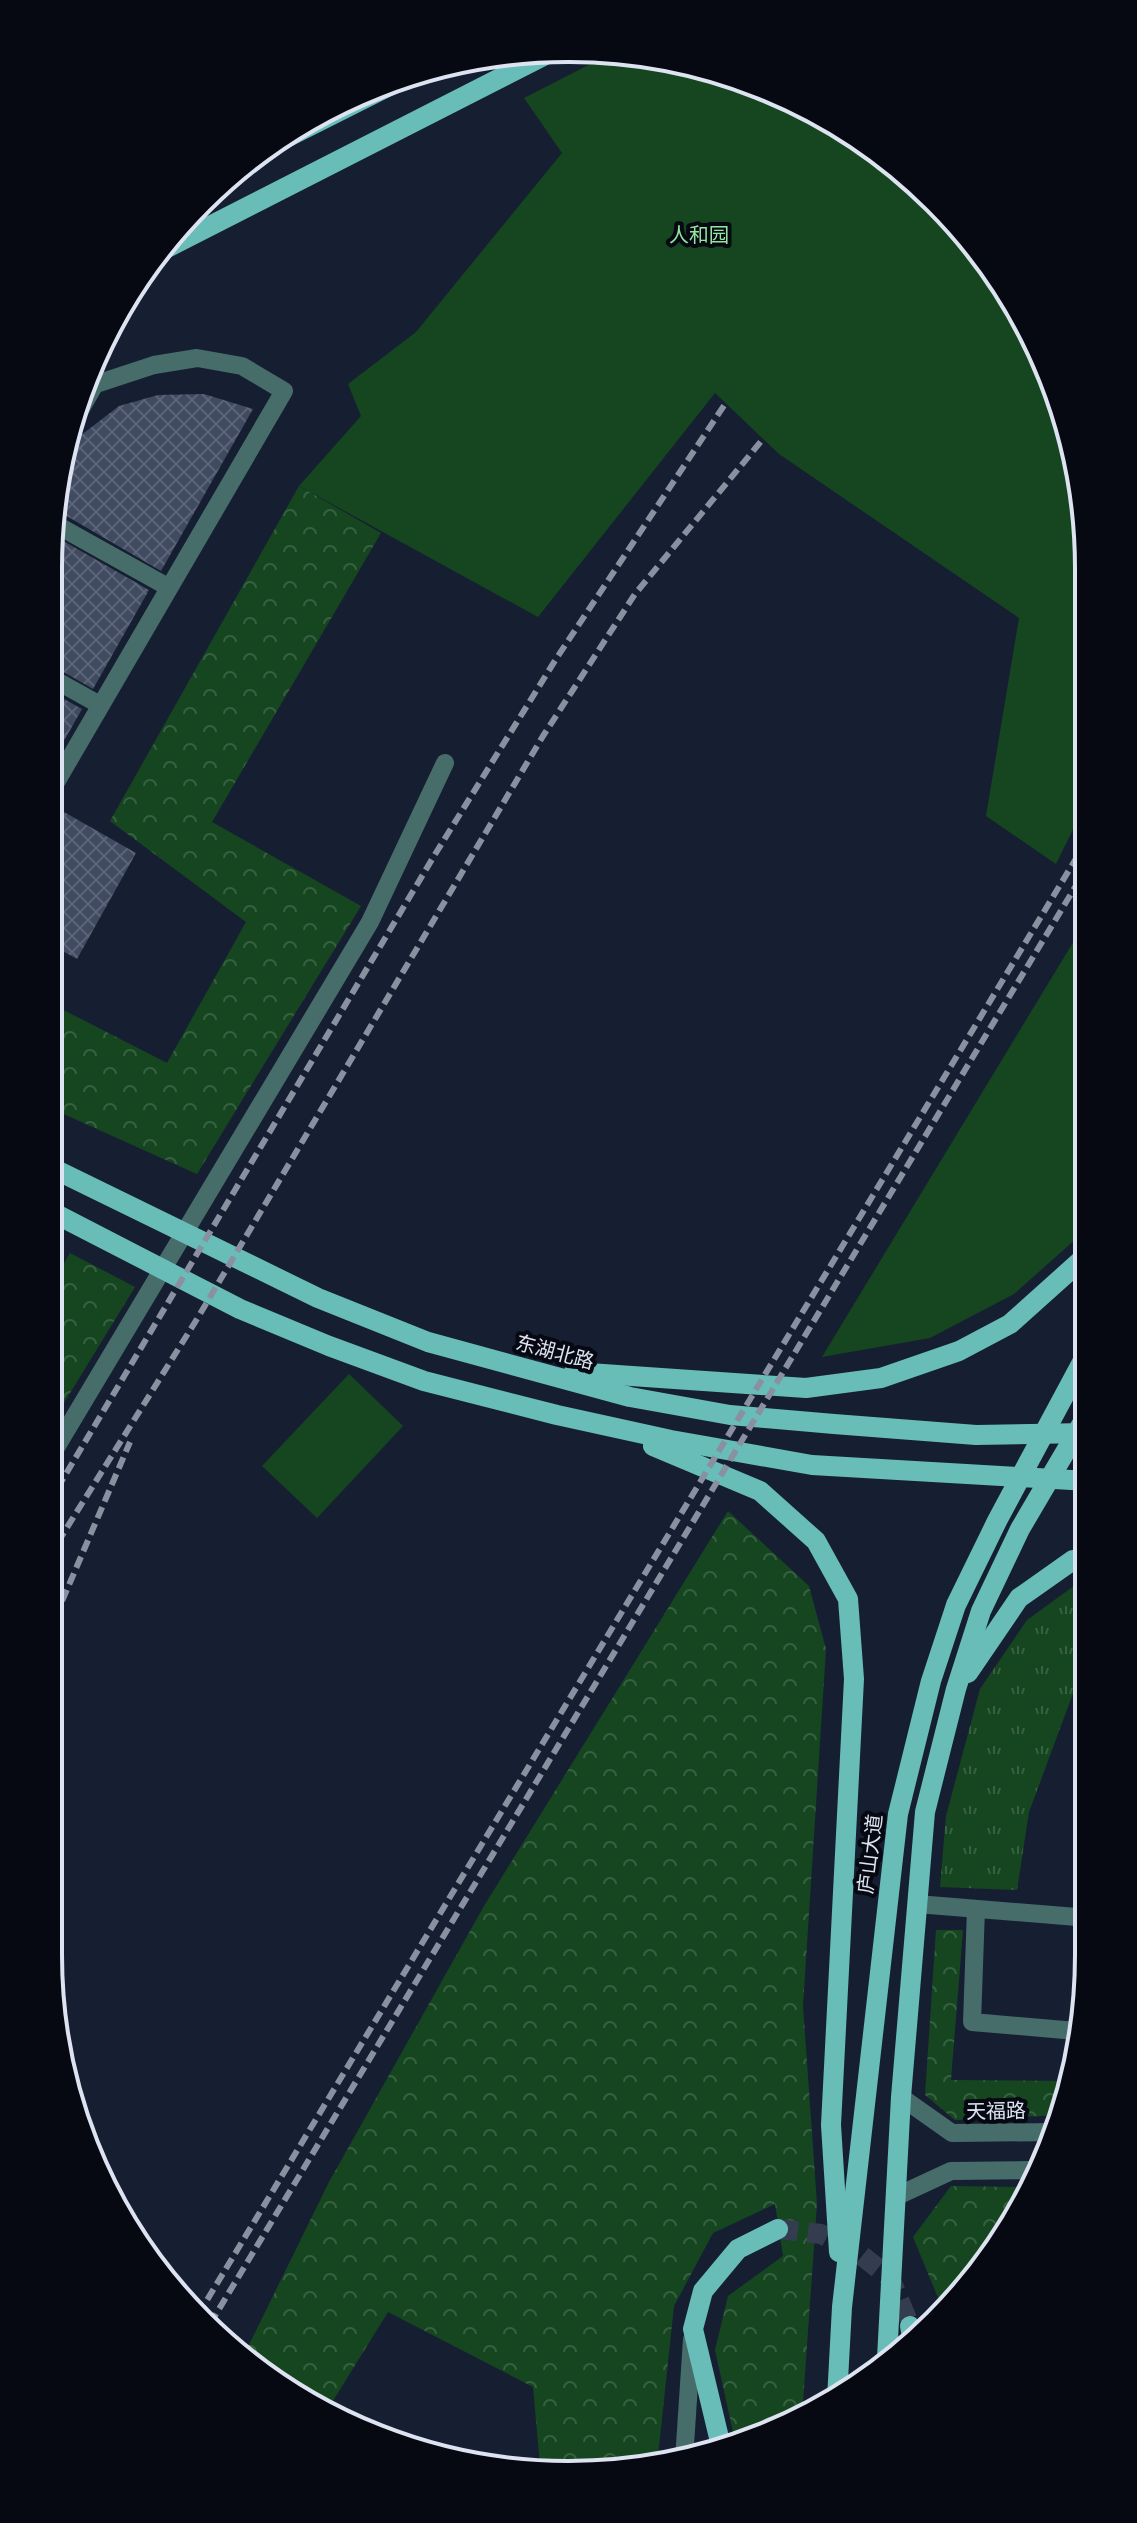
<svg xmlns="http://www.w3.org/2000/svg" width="1137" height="2523" font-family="'IBM Plex Sans','Noto Sans SC',sans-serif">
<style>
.grass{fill:url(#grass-tufts)}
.forest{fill:url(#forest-crowns)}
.park{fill:#154620}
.building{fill:url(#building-cross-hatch)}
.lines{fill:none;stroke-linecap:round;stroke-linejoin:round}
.major-tunnel{stroke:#343c4f;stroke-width:20;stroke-dasharray:20 10;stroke-linecap:butt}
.minor{stroke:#476d6b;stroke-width:18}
.major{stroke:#68bdb8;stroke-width:20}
.rail{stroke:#8991a1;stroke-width:6;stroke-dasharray:12 6;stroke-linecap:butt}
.labels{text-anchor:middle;stroke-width:8;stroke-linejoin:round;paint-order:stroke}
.park-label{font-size:20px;fill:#94e69f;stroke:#060911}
.street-label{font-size:20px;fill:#dde3f1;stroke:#060911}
.rim{fill:none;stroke:#dde3f1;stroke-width:4}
</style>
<defs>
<pattern id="grass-tufts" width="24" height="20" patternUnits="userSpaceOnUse" patternTransform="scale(2)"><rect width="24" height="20" fill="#154620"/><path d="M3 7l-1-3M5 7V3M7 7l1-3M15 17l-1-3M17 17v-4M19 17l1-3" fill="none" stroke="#376141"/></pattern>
<pattern id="forest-crowns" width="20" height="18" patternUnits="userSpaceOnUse" patternTransform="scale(2)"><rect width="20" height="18" fill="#154620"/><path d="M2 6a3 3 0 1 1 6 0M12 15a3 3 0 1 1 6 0" fill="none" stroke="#376141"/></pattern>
<pattern id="building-cross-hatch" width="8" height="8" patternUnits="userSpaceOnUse" patternTransform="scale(2)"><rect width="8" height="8" fill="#404a60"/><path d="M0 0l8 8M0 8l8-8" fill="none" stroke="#5b6477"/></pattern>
</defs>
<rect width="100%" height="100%" fill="#161f32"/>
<!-- grass -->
<polygon class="grass" points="1088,1582 1088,1653 1029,1812 1017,1890 940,1887 946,1816 980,1689 1027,1620 1074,1586"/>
<!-- forest -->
<g class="forest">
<polygon points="299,486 381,533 212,822 361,906 197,1174 48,1107 48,1002 167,1063 246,922 110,821"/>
<polygon points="70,1253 135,1287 48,1429 48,1291"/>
<polygon points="728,1511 809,1586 826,1649 803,2006 817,2204 802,2416 735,2441 715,2350 728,2296 783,2256 775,2204 713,2233 674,2306 657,2465 540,2465 533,2387 388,2312 326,2412 309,2405 245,2353 329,2182 484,1906"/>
<polygon points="936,1930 963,1930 951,2080 1068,2081 1062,2115 955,2120 925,2095"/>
<polygon points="951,2186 1024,2187 960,2297 941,2313 941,2305 913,2237"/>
</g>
<!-- park -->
<g class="park">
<polygon points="614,52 637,53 736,76 858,136 960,226 1049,369 1084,500 1085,805 1056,864 986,816 1019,618 779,454 715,393 538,617 299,486 361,416 348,384 416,332 562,153 524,98"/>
<polygon points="1086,921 1087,1229 1014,1294 930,1338 822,1357"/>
<polygon points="349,1374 403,1426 317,1518 262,1466"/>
</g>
<!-- building -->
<g class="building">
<polygon points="204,394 253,409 161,571 58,511 66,461 80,436 119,406 158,395"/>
<polygon points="53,535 149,590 93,689 48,663 48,568"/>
<polygon points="48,690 82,709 48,769"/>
<polygon points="64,812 136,853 77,959 48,943 48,841"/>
</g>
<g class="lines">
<!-- major-tunnel -->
<polyline class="major-tunnel" points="778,2229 821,2234 861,2255 890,2278 910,2326"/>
<!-- minor -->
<g class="minor">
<polyline points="72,424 95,384"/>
<polyline points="55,524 168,587"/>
<polyline points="48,676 100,705"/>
<polyline points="48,796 284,391 242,366 197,358 154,365 81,389"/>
<polyline points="48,1461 370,922 445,763"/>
<polyline points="917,1904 1089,1918"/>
<polyline points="976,1909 972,2022 1076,2031"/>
<polyline points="901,2097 952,2133 1056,2132"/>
<polyline points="895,2197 951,2171 1034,2170"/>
<polyline points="684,2460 692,2339"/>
</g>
<!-- major -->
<g class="major">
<polyline points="252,155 417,72"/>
<polyline points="157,253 555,50"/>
<polyline points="48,1166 318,1298 428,1342 630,1397 730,1415 834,1424 976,1435 1087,1433"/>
<polyline points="48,1210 240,1309 329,1346 424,1381 557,1415 671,1440 812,1465 1088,1481"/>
<polyline points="574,1372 806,1388 881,1378 959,1351 1010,1324 1087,1255"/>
<polyline points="653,1446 760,1491 816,1541 848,1599 854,1679 831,2125 839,2252"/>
<polyline points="968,1673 1019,1598 1073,1560 1088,1557"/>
<polyline points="910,2326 912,2337"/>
<polyline points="887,2358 901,2097 925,1812 956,1689 981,1611 1020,1529 1087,1415"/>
<polyline points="837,2399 842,2307 898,1814 931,1681 956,1605 997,1521 1087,1353"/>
<polyline points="721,2446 693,2329 703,2291 738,2249 778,2229"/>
</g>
<!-- rail -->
<g class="rail">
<polyline points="48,1504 434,856 556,659 727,401"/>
<polyline points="48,1558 197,1319 543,736 635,594 763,439"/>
<polyline points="48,1634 130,1442"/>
<polyline points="198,2315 1086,842"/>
<polyline points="210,2324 1086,869"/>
</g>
</g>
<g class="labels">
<!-- park labels -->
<g class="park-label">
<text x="699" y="242">人和园</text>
</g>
<!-- street labels -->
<g class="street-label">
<text transform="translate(555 1352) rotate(15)" y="7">东湖北路</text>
<text transform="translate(870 1854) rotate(-83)" y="7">庐山大道</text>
<text transform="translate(996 2111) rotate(-1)" y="7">天福路</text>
</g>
</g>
<!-- crop -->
<path d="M0 0H1137V2523H0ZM568 62H569A506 506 0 0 1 1075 568V1955A506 506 0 0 1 569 2461H568A506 506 0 0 1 62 1955V568A506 506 0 0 1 568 62Z" fill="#060911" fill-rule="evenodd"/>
<path class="rim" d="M568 62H569A506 506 0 0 1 1075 568V1955A506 506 0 0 1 569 2461H568A506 506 0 0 1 62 1955V568A506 506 0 0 1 568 62Z"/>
</svg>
